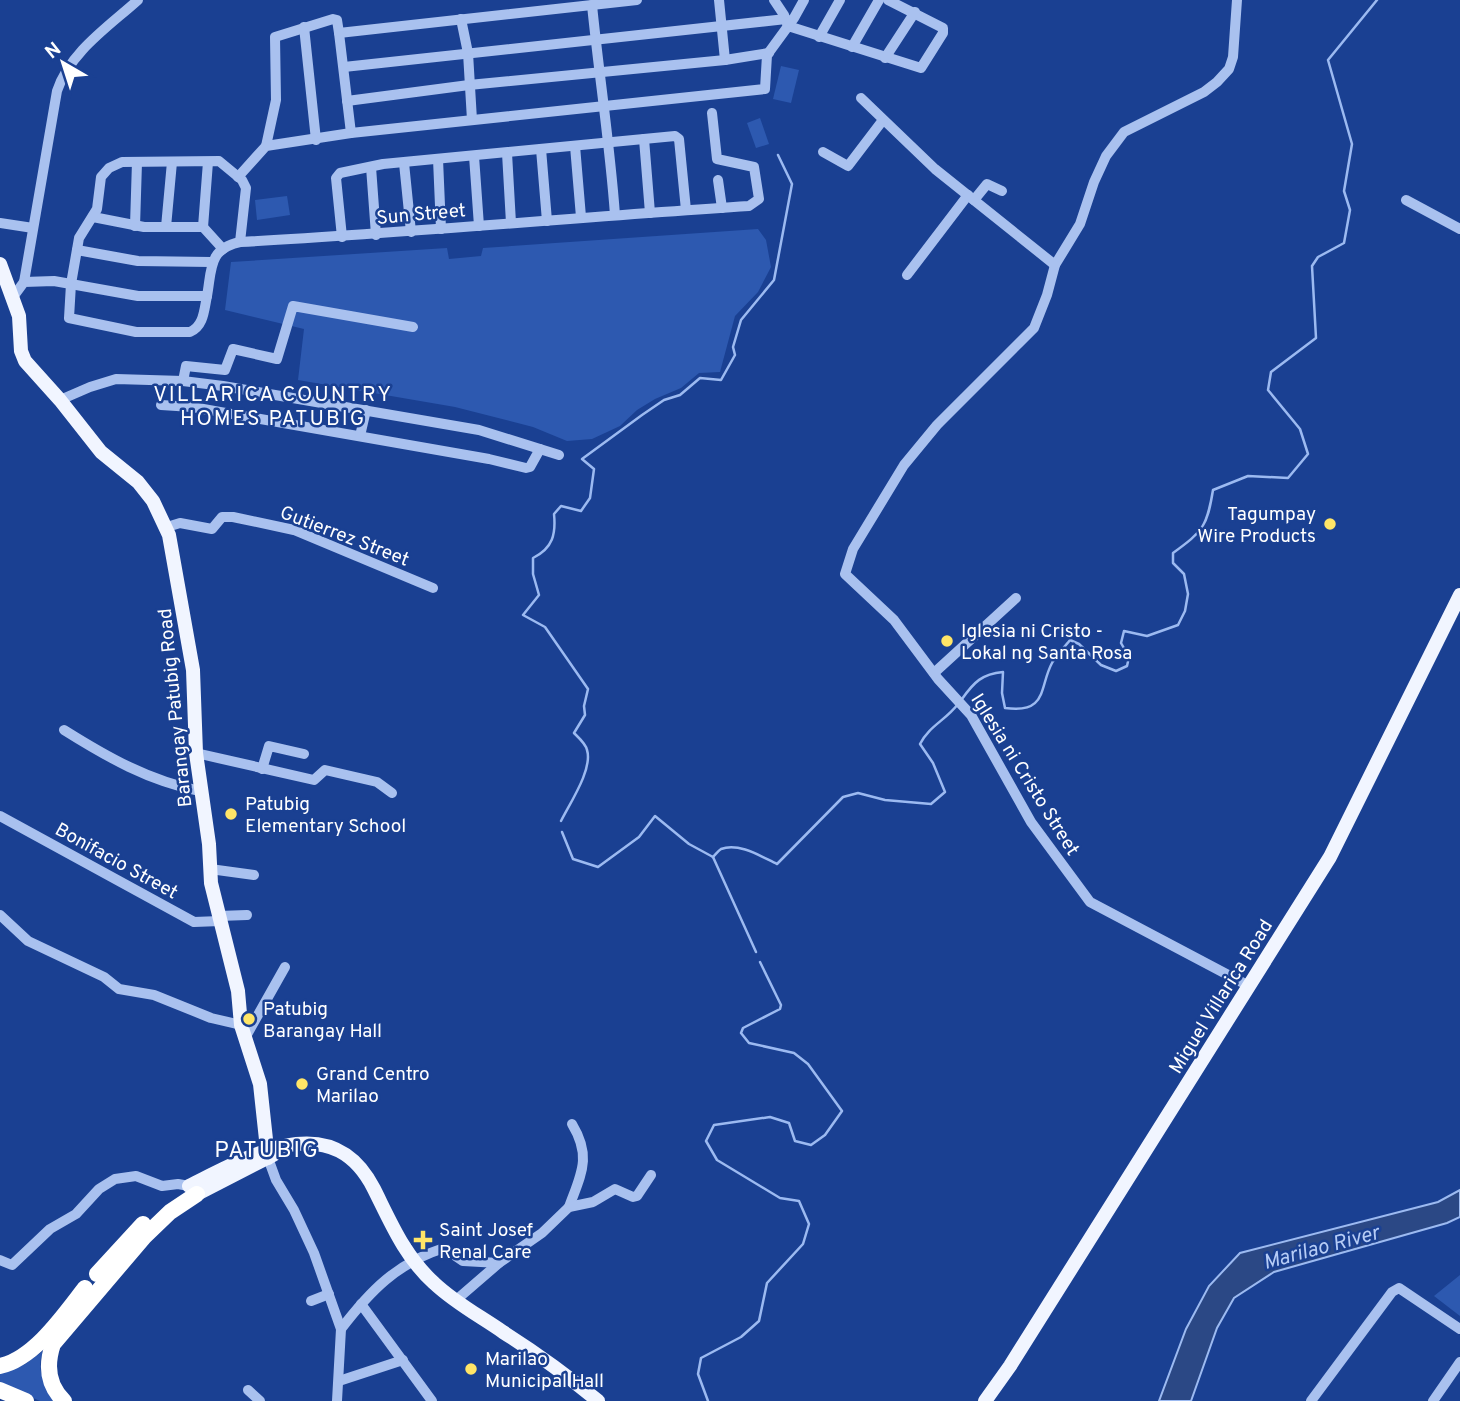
<svg xmlns="http://www.w3.org/2000/svg" width="1460" height="1401" font-family="Overpass,sans-serif">
<style>
.green{fill:#2d59b0}
.water{fill:#2b4885;stroke:#9cbaf1;stroke-width:2}
.lines{fill:none;stroke-linecap:round;stroke-linejoin:round}
.stream{stroke:#9cbaf1;stroke-width:2.5}
.minor{stroke:#a9c1ef;stroke-width:10}
.major{stroke:#f1f5ff;stroke-width:14}
.highway{stroke:#fff;stroke-width:16}
.poi-dot{fill:#ffe567;stroke:#1a4092;stroke-width:2.5}
.labels{text-anchor:middle;stroke-width:5;stroke-linejoin:round;paint-order:stroke}
.street-label{font-size:19px;fill:#fff;stroke:#1a4092}
.poi-label{font-size:19px;fill:#fff;stroke:#1a4092;text-anchor:start}
.neighbourhood-label{font-size:21px;letter-spacing:2px;fill:#fff;stroke:#1a4092}
.water-label{font-size:21px;font-style:italic;fill:#b6ccf6;stroke:#1a4092}
.quarter-label{font-size:23px;letter-spacing:2px;fill:#fff;stroke:#1a4092}
</style>
<rect width="100%" height="100%" fill="#1a4092"/>
<!-- green -->
<g class="green">
<polygon points="781,66 799,70 791,103 773,99"/>
<polygon points="760,118 769,144 756,148 747,123"/>
<polygon points="287,196 290,215 257,220 255,200"/>
<polygon points="758,229 766,240 771,267 758,292 735,316 720,372 699,373 681,388 655,399 637,410 620,426 592,439 567,441 533,427 455,407 298,380 304,329 225,310 231,262 447,248 449,259 481,256 483,248"/>
<polygon points="1460,1275 1460,1316 1434,1296"/>
<path d="M43 1351C35 1373 46 1386 62 1401H40L0 1383V1368L24 1365Z"/>
</g>
<!-- water -->
<polygon class="water" points="1460,1190 1460,1217 1447,1223 1274,1272 1234,1298 1217,1328 1191,1401 1159,1401 1186,1329 1209,1286 1240,1253 1438,1202"/>
<g class="lines">
<!-- stream -->
<g class="stream">
<path d="M962 699C974 682 982 674 1003 672L1002 693 1005 708C1048 714 1039 687 1052 663 1056 655 1064 648 1070 640L1079 644 1101 665 1116 671 1127 666 1129 657 1121 643 1124 631 1147 636 1178 625 1185 611 1188 594 1184 574 1173 563V553C1203 531 1207 527 1213 490L1248 476 1288 478 1308 454 1300 429 1268 390 1271 372 1316 338 1312 266 1318 257 1344 243 1350 210 1344 191 1352 144 1328 60 1377 0"/>
<path d="M561 821C570 803 593 769 587 750 586 744 578 737 574 733L585 715 584 706 588 689 545 627 523 615 539 595 533 574V558C553 548 556 534 554 514L561 506 581 511 590 498 594 469 582 459 642 415 664 400 680 395 700 378 721 380 735 355 733 347 741 320 774 280 792 184 778 155"/>
<polyline points="562,832 573,859 598,867 639,837 655,816 689,844 713,857"/>
<path d="M713 857C716 854 718 851 721 849 739 842 762 857 777 864L843 797 858 793 885 800 931 804 945 792 933 763 920 744C929 726 946 720 958 704"/>
<polyline points="713,857 756,952"/>
<polyline points="708,1401 698,1374 701,1358 741,1337 759,1321 767,1283 803,1244 809,1224 799,1201 780,1198 717,1160 706,1141 714,1125 770,1117 789,1123 795,1141 811,1145 825,1135 842,1111 808,1064 794,1053 749,1043 741,1033 743,1028 780,1009 781,1005 760,962"/>
</g>
<!-- minor -->
<g class="minor">
<polyline points="719,0 725,60"/>
<polyline points="774,0 784,15 788,26 921,68 943,33 943,28 888,0"/>
<polyline points="1237,0 1233,57 1229,69 1217,82 1204,92 1124,132 1106,156 1094,182 1080,224 1055,265 1047,295 1034,328 937,425 904,465 853,549 845,574 894,620 938,679 971,715 1031,822 1090,902 1249,986"/>
<path d="M592 5C599 75 610 145 615 215"/>
<polyline points="461,19 468,53 472,120"/>
<polyline points="304,27 316,140"/>
<polyline points="339,33 637,0"/>
<polyline points="819,37 840,0"/>
<polyline points="852,47 879,0"/>
<polyline points="885,58 915,12"/>
<polyline points="344,67 786,19"/>
<polyline points="861,98 935,169 1055,265"/>
<polyline points="347,101 469,85 725,60 769,53"/>
<polyline points="644,139 650,213"/>
<polyline points="266,146 276,100 275,37 333,19 337,20 339,33 351,133"/>
<polyline points="575,146 581,217"/>
<polyline points="541,149 547,221"/>
<polyline points="823,152 848,166 883,120"/>
<polyline points="507,153 511,223"/>
<polyline points="474,156 479,226"/>
<polyline points="438,159 441,229"/>
<polyline points="404,163 411,232"/>
<polyline points="371,167 376,235"/>
<polyline points="238,177 266,146 351,133 765,89 767,55 794,18 804,0"/>
<polyline points="718,180 722,208"/>
<polyline points="974,200 987,184 1002,191"/>
<polyline points="1406,200 1460,229"/>
<polyline points="93,217 144,227 203,227 223,249"/>
<polyline points="0,223 33,228"/>
<polyline points="135,226 137,162"/>
<polyline points="166,227 172,162"/>
<polyline points="203,227 208,162"/>
<polyline points="342,237 336,178 340,173 383,164 675,136 679,139 686,210"/>
<polyline points="77,250 138,261 211,262"/>
<polyline points="907,275 968,195"/>
<path d="M24 282 57 91C70 52 108 27 138 0"/>
<path d="M207 296C204 310 204 326 190 332H136L69 318 71 284 79 238 97 209 101 177 109 168 122 162 219 161 242 180 246 188 240 242"/>
<path d="M13 297 24 282 54 281 138 296H207C212 269 208 249 240 242 410 233 580 217 749 206L759 199 754 167 717 159 712 113"/>
<polyline points="183,381 186,366 225,370 233,349 277,359 293,306 413,327"/>
<polyline points="60,400 90,387 116,379 183,381 223,386 479,430 559,455"/>
<polyline points="161,405 192,407 489,459 526,468 530,467 540,449"/>
<polyline points="360,436 366,410"/>
<polyline points="167,527 180,523 212,529 222,517 233,517 294,530 433,588"/>
<polyline points="934,673 1016,598"/>
<path d="M64 730C107 757 149 781 200 791"/>
<polyline points="196,753 314,780 325,770 377,782 392,793"/>
<polyline points="262,769 269,746 304,754"/>
<polyline points="0,816 194,922 220,921"/>
<polyline points="210,869 254,875"/>
<polyline points="0,915 28,941 104,977 119,989 154,995 211,1018 241,1025"/>
<polyline points="219,916 247,915"/>
<polyline points="245,1038 285,967"/>
<polyline points="268,1158 276,1180 294,1210 314,1253 341,1329 337,1401"/>
<path d="M569 1207C581 1174 592 1157 572 1124"/>
<polyline points="0,1260 12,1265 50,1229 76,1214 99,1189 115,1179 136,1176 162,1186 178,1184 189,1186 192,1190"/>
<polyline points="311,1301 329,1294"/>
<polyline points="455,1301 499,1263"/>
<polyline points="361,1304 432,1401"/>
<path d="M341 1329C370 1291 397 1263 444 1248L463 1261 499 1263 542 1233 569 1207 593 1202 615 1189 633 1197 637 1196 651 1175"/>
<polyline points="339,1381 403,1360"/>
<polyline points="248,1390 260,1401"/>
<polyline points="1311,1401 1392,1292 1399,1288 1460,1329"/>
<polyline points="1433,1401 1460,1362"/>
</g>
<!-- major -->
<g class="major">
<polyline points="0,264 19,316 21,351 25,361 60,400 101,452 138,482 153,501 169,535 193,670 196,753 209,844 211,883 238,991 241,1025 260,1084 268,1158"/>
<path d="M189 1186C250 1156 332 1106 374 1189 391 1223 405 1257 434 1283 455 1303 480 1316 503 1332 536 1353 568 1376 598 1401"/>
<polyline points="197,1194 273,1155"/>
<polyline points="985,1401 1010,1366 1330,857 1460,595"/>
</g>
<!-- highway -->
<g class="highway">
<polyline points="97,1274 143,1224"/>
<path d="M0 1366C34 1359 64 1315 85 1288"/>
<polyline points="0,1390 26,1401"/>
<path d="M64 1401C47 1385 46 1365 53 1344L144 1237 170 1212 197 1194"/>
</g>
</g>
<!-- markers -->
<g class="poi-dot">
<circle cx="1330" cy="524" r="7"/>
<circle cx="947" cy="641" r="7"/>
<circle cx="231" cy="814" r="7"/>
<circle cx="249" cy="1019" r="7"/>
<circle cx="302" cy="1084" r="7"/>
<path d="M419.5 1229.5h7v7h7v7h-7v7h-7v-7h-7v-7h7z"/>
<circle cx="471" cy="1369" r="7"/>
</g>
<g class="labels">
<!-- street labels -->
<g class="street-label">
<text transform="translate(421 213) rotate(-5)" y="7">Sun Street</text>
<text transform="translate(345 535) rotate(21)" y="7">Gutierrez Street</text>
<text transform="translate(174 708) rotate(-96)" y="7">Barangay Patubig Road</text>
<text transform="translate(1026 774) rotate(58)" y="7">Iglesia ni Cristo Street</text>
<text transform="translate(117 860) rotate(29)" y="7">Bonifacio Street</text>
<text transform="translate(1220 996) rotate(-58)" y="7">Miguel Villarica Road</text>
</g>
<!-- poi labels -->
<g class="poi-label">
<text x="1316" y="520" text-anchor="end">Tagumpay<tspan x="1316" dy="22">Wire Products</tspan></text>
<text x="961" y="637">Iglesia ni Cristo -<tspan x="961" dy="22">Lokal ng Santa Rosa</tspan></text>
<text x="245" y="810">Patubig<tspan x="245" dy="22">Elementary School</tspan></text>
<text x="263" y="1015">Patubig<tspan x="263" dy="22">Barangay Hall</tspan></text>
<text x="316" y="1080">Grand Centro<tspan x="316" dy="22">Marilao</tspan></text>
<text x="439" y="1236">Saint Josef<tspan x="439" dy="22">Renal Care</tspan></text>
<text x="485" y="1365">Marilao<tspan x="485" dy="22">Municipal Hall</tspan></text>
</g>
<!-- neighbourhood labels -->
<g class="neighbourhood-label">
<text x="273" y="401">VILLARICA COUNTRY<tspan x="273" dy="24">HOMES PATUBIG</tspan></text>
</g>
<!-- water labels -->
<g class="water-label">
<text transform="translate(1321 1247) rotate(-15)" y="7">Marilao River</text>
</g>
<!-- quarter labels -->
<g class="quarter-label">
<text x="267" y="1157">PATUBIG</text>
</g>
</g>
<!-- north arrow -->
<g transform="translate(63 63) rotate(321)" stroke="#1a4092" stroke-width="5" paint-order="stroke">
<path d="M0-5L12 26L0 18L-12 26Z" fill="#ffffff"/>
<text y="-10" font-size="19" font-weight="bold" text-anchor="middle" fill="#ffffff">N</text>
</g>
</svg>
